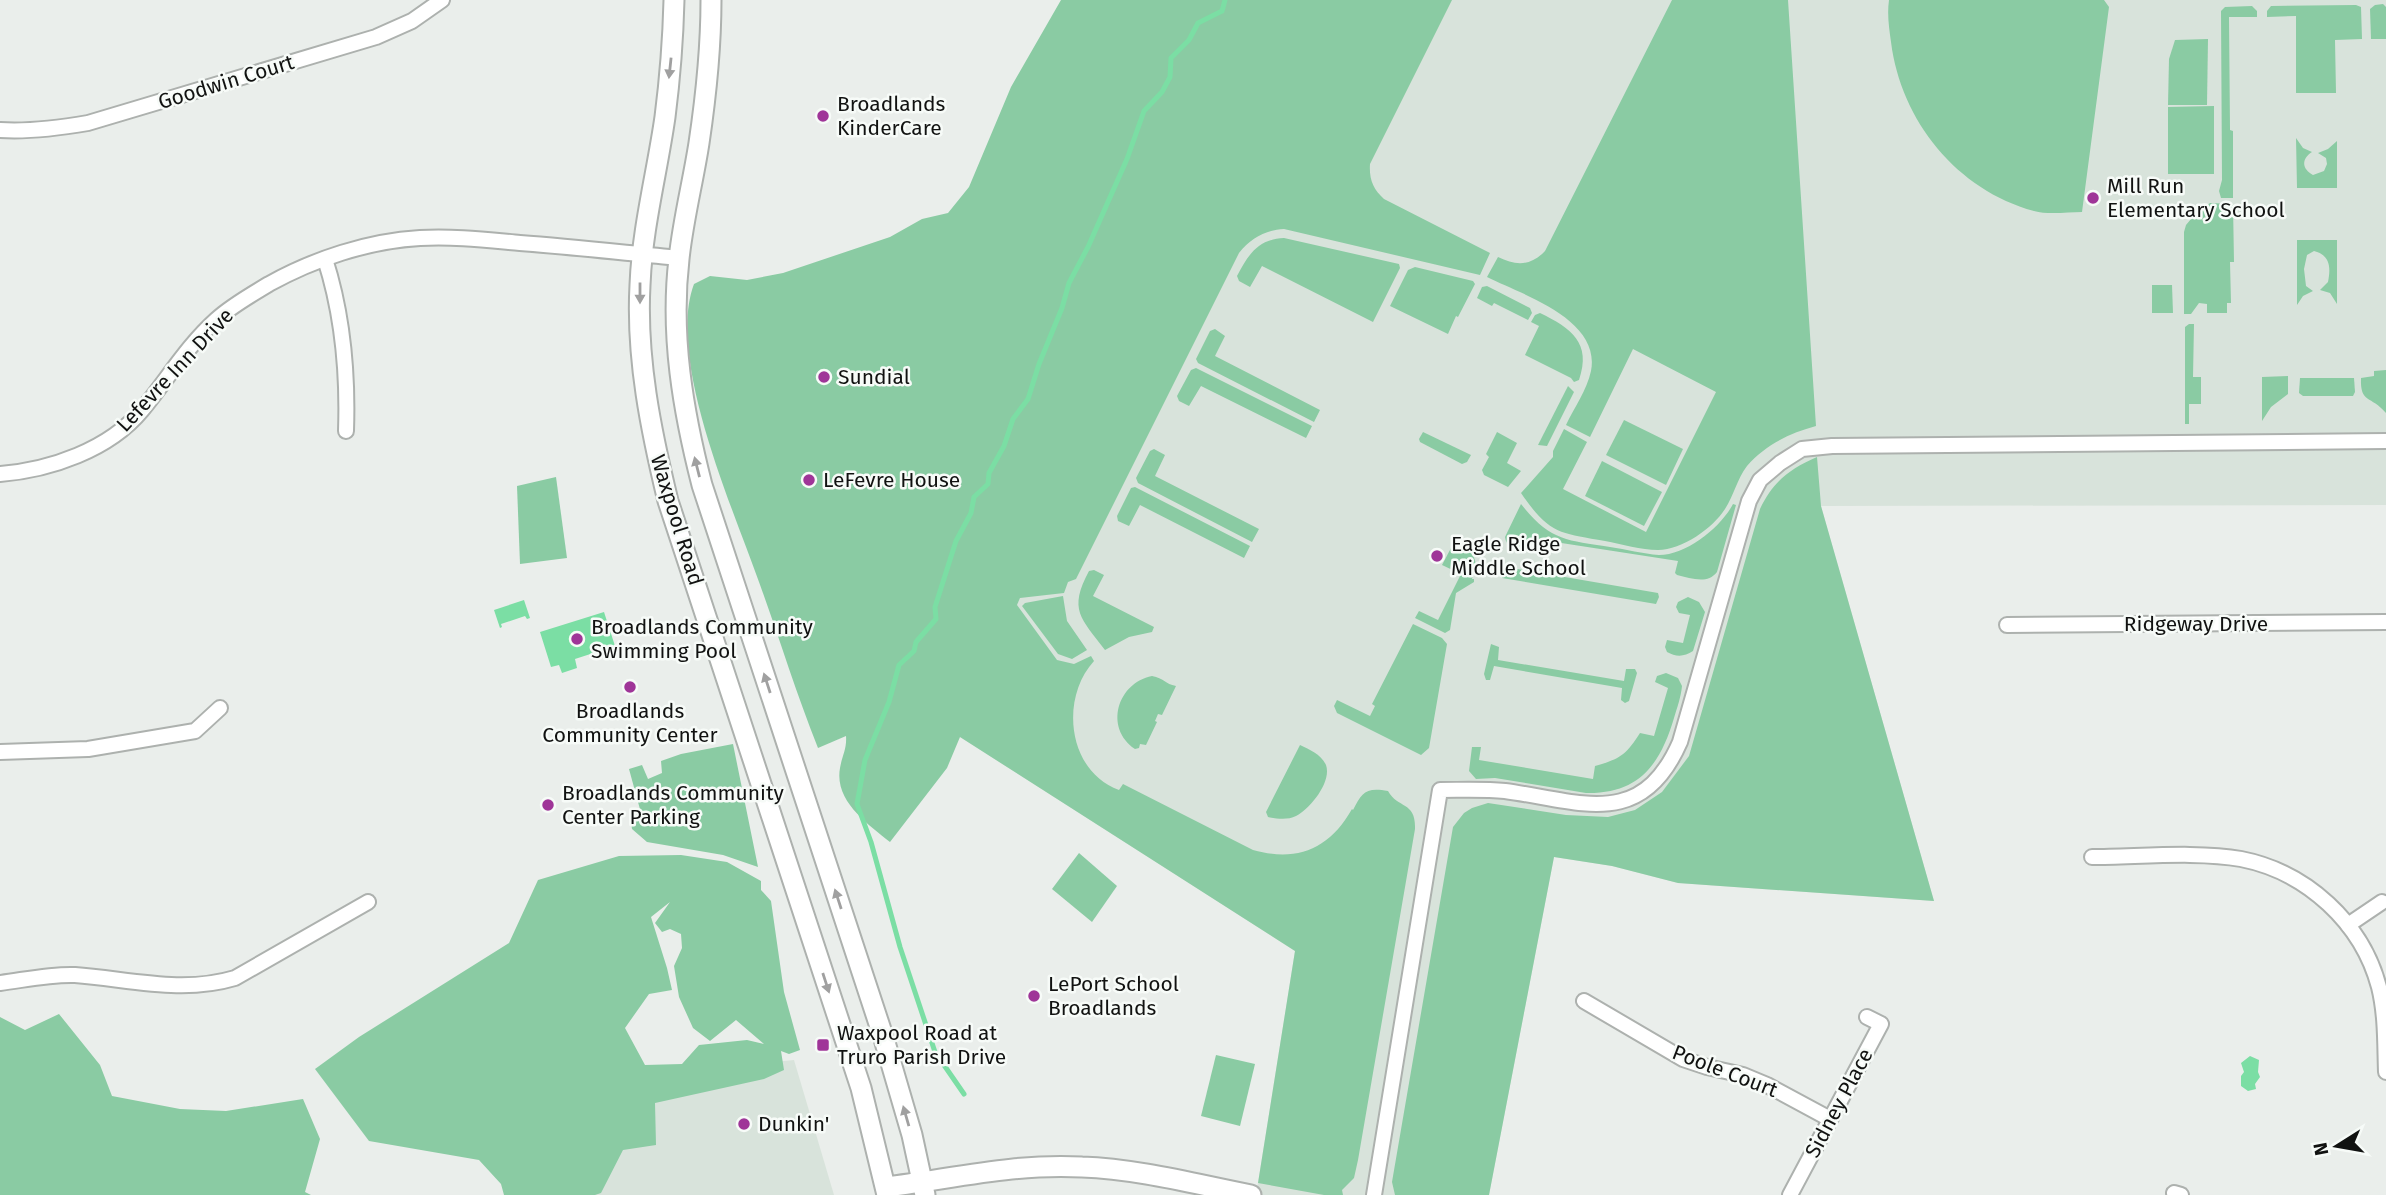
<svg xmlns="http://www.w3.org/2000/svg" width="2386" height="1195" font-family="'Fira Sans',sans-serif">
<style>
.built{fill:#d8e3db}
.green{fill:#8acba3;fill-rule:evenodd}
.water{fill:#7bdea4}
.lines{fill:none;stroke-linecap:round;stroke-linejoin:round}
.stream{stroke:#7bdea4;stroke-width:5}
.street-casing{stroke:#adb1ae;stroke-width:18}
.secondary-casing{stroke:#adb1ae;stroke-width:23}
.street{stroke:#fff;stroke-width:14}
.secondary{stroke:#fff;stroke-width:19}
.oneway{fill:#a0a0a0}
.poi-dot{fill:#9f3598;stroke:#f7fbf8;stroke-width:2.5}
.labels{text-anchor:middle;stroke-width:5;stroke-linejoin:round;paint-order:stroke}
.street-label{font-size:21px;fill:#111211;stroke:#f7fbf8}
.poi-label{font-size:21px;fill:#111211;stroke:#f7fbf8;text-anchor:start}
</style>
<rect width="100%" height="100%" fill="#eaeeeb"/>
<!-- built -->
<g class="built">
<polygon points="1358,0 2386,0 2386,505 1821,506 1934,901 1678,883 1612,866 1554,857 1489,1195 1256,1195 1295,951 960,737 1169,252"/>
<polygon points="794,1060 834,1195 535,1195 670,1073"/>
</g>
<!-- green -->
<g class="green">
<path d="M1061 0H1452L1370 164C1369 179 1373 189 1384 199L1490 253 1480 275 1284 229C1265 230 1251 238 1239 253L1076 579 1068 582 1064 593 1020 598 1017 605 1057 660 1074 664 1091 656 1094 661C1060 698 1067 771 1119 790L1123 784 1253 850C1296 862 1329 850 1352 809L1353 810C1362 793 1365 787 1388 791 1398 809 1416 801 1415 829L1358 1160 1354 1178 1342 1190 1343 1195H1324L1258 1183 1295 951 960 737 947 768 890 842C868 824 834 801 840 768 842 756 847 749 846 736L818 748C796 693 779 637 759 582 733 508 666 359 694 284L710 276 747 280 783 273 890 237 922 219 948 213 969 187 1011 87Z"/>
<path d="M1672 0H1788L1816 426C1790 433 1765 445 1747 466 1737 479 1734 495 1725 509 1713 528 1682 550 1658 550 1641 550 1622 544 1605 541 1559 533 1549 534 1521 493L1553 457V451L1564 429 1587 442 1563 489 1646 532 1716 392 1633 349 1590 437 1566 425C1574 408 1587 390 1591 371 1601 319 1523 295 1487 277L1498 257C1516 266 1531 266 1545 251Z"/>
<path d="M1889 0H2104L2109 7 2082 212C2068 212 2048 215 2034 211 1957 190 1901 121 1891 42 1889 28 1887 14 1889 0Z"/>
<polygon points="2383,4 2386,7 2386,39 2371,39 2370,9 2375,5"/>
<polygon points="2356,5 2361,7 2362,39 2335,40 2336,93 2296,93 2296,16 2267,17 2267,11 2271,6"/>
<polygon points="2252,6 2257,11 2257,17 2229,17 2230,130 2233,131 2233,198 2221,198 2219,191 2222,180 2221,11 2225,7"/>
<polygon points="2208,39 2207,105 2168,105 2169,59 2175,40"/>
<polygon points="2214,106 2214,174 2168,174 2168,107"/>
<path d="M2296 138 2303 148 2312 152C2301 159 2302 169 2313 175L2324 171 2327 164 2326 158 2318 153 2328 149 2337 141V188H2297Z"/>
<polygon points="2210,203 2233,204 2234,262 2230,262 2231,303 2227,303 2227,313 2207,313 2207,304 2199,303 2191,314 2184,314 2184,232 2186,225 2196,213 2205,223 2198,213"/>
<path d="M1284 238 1399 264 1400 268 1373 322 1262 266 1250 287 1239 281 1237 276C1248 255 1258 239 1284 238Z"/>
<path d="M2297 240H2337V304L2330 293 2320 290 2328 282C2331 267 2330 255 2314 251L2307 255 2304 269 2306 286 2313 291 2303 296 2297 305Z"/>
<polygon points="1415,267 1473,281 1475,284 1458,317 1456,316 1448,334 1390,306 1408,270"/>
<polygon points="2152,285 2172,285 2173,313 2152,313"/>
<polygon points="1487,286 1530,308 1532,313 1528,320 1494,303 1492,306 1477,298 1482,287"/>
<path d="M1540 313C1571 328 1592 343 1579 380L1574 382 1571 378 1525 355 1539 326 1531 322 1535 315Z"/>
<polygon points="2189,324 2194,324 2193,377 2201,377 2201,404 2189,404 2189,424 2185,424 2185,327"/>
<polygon points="1215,329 1225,336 1215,356 1320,410 1314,422 1198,363 1196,359 1210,331"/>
<polygon points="1196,368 1312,426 1306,438 1201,386 1189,406 1179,401 1177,396 1191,370"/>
<path d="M2386 370V413C2371 395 2360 404 2361 378L2374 376V371Z"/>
<polygon points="2288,376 2288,394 2271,407 2262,421 2262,377"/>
<polygon points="2300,378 2354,378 2355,392 2353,396 2303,396 2299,393"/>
<polygon points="1568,386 1574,392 1547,446 1538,445"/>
<polygon points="1624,420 1683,449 1666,485 1606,455"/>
<polygon points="1423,432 1471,455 1467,462 1462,464 1420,442 1419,439"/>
<polygon points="1497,432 1517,443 1507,463 1521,471 1508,487 1484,475 1482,470 1489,457 1486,454"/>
<polygon points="1154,449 1165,455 1155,476 1259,529 1252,542 1138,483 1136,478 1150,451"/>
<path d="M1817 457 1821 506 1934 901 1678 883 1612 866 1554 857 1489 1195H1395L1392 1182 1453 827 1464 813 1472 808 1488 803 1566 815 1608 817 1635 810 1662 792 1689 756 1760 509C1773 482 1789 469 1817 457Z"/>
<polygon points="1602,461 1662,492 1644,526 1585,496"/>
<polygon points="556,477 567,558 520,564 517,486"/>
<polygon points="1135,487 1250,546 1244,558 1140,505 1129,526 1118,521 1117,516 1131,488"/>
<path d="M1521 504C1550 541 1566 540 1610 547 1626 549 1643 554 1659 555 1687 555 1721 527 1733 504L1736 505 1717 572C1707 585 1691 578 1677 575L1675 573 1678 561 1529 538 1527 550C1517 552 1506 547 1505 537Z"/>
<path d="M1462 542C1472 551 1477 559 1476 572H1474L1472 579H1474V582L1456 593 1450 630 1445 633 1415 618 1419 611 1438 620 1461 574 1442 565 1451 548 1458 551Z"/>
<polygon points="1506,567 1658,593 1659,597 1656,604 1502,578 1501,568"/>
<path d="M1094 570 1104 575 1093 596 1154 627 1152 632 1129 637 1105 650C1081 618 1068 610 1089 571Z"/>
<polygon points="1063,596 1067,621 1087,650 1072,659 1058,654 1022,606 1025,603"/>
<path d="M1688 597 1699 602 1705 612 1693 651C1684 657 1676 657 1667 652L1665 647 1667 640 1683 643 1690 615 1679 613 1676 607 1678 602Z"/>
<polygon points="1413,624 1442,638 1447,644 1429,748 1421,755 1337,713 1334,706 1337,700 1370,716 1375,706 1372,704"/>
<polygon points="1491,644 1499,647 1498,660 1624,681 1626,669 1635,669 1637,673 1629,701 1625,703 1621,700 1622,688 1494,666 1490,680 1486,680 1484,674"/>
<path d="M1666 673 1678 678 1682 686C1681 697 1677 708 1674 718 1660 765 1639 794 1586 793L1495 778 1476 779 1469 771 1472 747H1481L1479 760 1593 779 1595 766C1620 759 1626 755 1640 733L1654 736 1668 688 1655 682 1657 676Z"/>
<path d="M1152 676C1164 678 1165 684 1176 686L1162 715 1158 714 1155 721 1157 722 1146 745 1140 744 1139 748 1135 749C1104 728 1117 683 1152 676Z"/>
<polygon points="733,744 758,867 723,855 647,842 632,829 630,816 641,813 629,769 642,765 648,779 662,773 661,761 681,754"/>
<path d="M1300 745C1310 750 1321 754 1326 765 1332 782 1310 809 1296 816 1288 820 1278 819 1268 817L1266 812Z"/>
<polygon points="1079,853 1117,886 1092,922 1052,889"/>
<path d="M681 855 727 862 761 881V890L771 901 784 992 800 1050 789 1054 781 1051 784 1070 764 1079 655 1103 656 1145 623 1150 601 1193 595 1195H504L501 1184 479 1160 369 1141 315 1069 359 1037 509 943 538 880 619 856ZM670 902 655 923 662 932 670 929 681 934 682 948 674 966 679 997 693 1028 710 1041 736 1020 764 1044 747 1040 699 1045 682 1064 645 1065 625 1028 649 994 672 990 667 968 651 917Z"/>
<polygon points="59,1014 100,1065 112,1096 180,1109 226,1111 303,1099 320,1139 305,1192 311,1195 0,1195 0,1017 25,1030"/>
<polygon points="1216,1055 1255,1064 1240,1126 1201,1116"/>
</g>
<!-- water -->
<g class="water">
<polygon points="524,600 530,618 527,619 525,616 501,624 502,627 500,628 494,610"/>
<polygon points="604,612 615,646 575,659 577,668 562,673 559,665 551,667 540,632"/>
<polygon points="2250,1056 2259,1060 2258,1072 2260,1077 2255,1084 2256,1089 2248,1091 2241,1086 2241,1076 2244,1072 2241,1063"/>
</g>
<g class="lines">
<!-- stream -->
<polyline class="stream" points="964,1094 935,1052 900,947 871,842 857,804 865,760 889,702 899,665 914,651 916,642 936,619 935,607 956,541 971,513 974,497 988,484 989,473 1004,446 1013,419 1028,399 1039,364 1062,308 1069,283 1088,247 1127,159 1144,111 1162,92 1170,77 1171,58 1189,40 1198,23 1222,11 1225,0"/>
<!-- street casing -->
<g class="street-casing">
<g id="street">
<path d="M0 130C30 132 59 128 88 123L376 37 412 21 442 0"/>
<path d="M325 259C343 315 348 372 346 431"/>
<path d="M0 474C50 470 109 450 142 410 167 380 187 346 216 320 231 306 251 295 269 284 314 259 368 241 420 238 453 236 487 240 520 243 573 247 626 253 679 258"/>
<polyline points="2007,625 2386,622"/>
<polyline points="0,752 88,749 195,731 220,708"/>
<path d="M2092 857C2137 857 2198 851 2241 859 2307 872 2362 923 2379 987 2386 1015 2385 1044 2386 1072"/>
<polyline points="2348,925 2382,902"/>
<path d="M0 983C24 980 50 974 75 975 129 979 182 994 235 978L368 902"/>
<polyline points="1584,1001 1683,1059 1707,1067 1743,1075 1767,1085 1830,1119"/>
<polyline points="2174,1193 2181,1195"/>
<path d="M1374 1195 1440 790C1462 790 1484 789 1505 791 1580 801 1641 831 1680 742L1749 501 1760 480 1780 463 1802 449 1832 446 2386 441"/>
<polyline points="1790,1195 1881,1024 1867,1017"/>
</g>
</g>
<!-- secondary casing -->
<g class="secondary-casing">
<g id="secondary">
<path d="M674 0C673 39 670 78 665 117 657 173 642 229 640 285 636 358 651 431 668 501L861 1088 887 1195"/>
<path d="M711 0C711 48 706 96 699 143 693 182 683 220 679 259 670 335 683 411 702 485L884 1039 912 1135 925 1195"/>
<path d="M886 1187C951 1179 1016 1163 1082 1167 1138 1169 1195 1184 1251 1195"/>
</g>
</g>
<!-- street -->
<use href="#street" class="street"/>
<!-- secondary -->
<use href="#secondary" class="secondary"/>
</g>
<!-- one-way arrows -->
<defs><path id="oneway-solid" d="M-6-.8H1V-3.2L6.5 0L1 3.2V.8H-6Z" transform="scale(1.75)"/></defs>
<g class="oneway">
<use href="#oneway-solid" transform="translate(670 68) rotate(96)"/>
<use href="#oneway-solid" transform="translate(640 293) rotate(90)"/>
<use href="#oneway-solid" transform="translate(697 467) rotate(-104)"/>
<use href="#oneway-solid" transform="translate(767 683) rotate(-108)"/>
<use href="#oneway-solid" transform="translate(838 899) rotate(-108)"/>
<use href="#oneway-solid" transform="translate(826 983) rotate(72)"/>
<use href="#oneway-solid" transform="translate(906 1116) rotate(-106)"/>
</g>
<!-- markers -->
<g class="poi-dot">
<circle cx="823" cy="116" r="7"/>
<circle cx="2093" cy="198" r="7"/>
<circle cx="824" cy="377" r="7"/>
<circle cx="809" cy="480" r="7"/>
<circle cx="1437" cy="556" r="7"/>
<circle cx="577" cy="639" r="7"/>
<circle cx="630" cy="687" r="7"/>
<circle cx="548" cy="805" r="7"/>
<circle cx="1034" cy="996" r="7"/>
<rect x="816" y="1038" width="14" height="14" rx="3.5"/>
<circle cx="744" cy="1124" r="7"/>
</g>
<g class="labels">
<!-- street labels -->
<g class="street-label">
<text transform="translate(226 82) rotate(-17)" y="7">Goodwin Court</text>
<text transform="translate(175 370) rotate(-47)" y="7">Lefevre Inn Drive</text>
<text transform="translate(677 520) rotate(73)" y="7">Waxpool Road</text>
<text x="2196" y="631">Ridgeway Drive</text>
<text transform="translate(1725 1071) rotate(21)" y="7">Poole Court</text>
<text transform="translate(1839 1103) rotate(-62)" y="7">Sidney Place</text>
</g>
<!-- poi labels -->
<g class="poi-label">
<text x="837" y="111">Broadlands<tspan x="837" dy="24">KinderCare</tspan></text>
<text x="2107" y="193">Mill Run<tspan x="2107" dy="24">Elementary School</tspan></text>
<text x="838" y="384">Sundial</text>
<text x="823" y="487">LeFevre House</text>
<text x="1451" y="551">Eagle Ridge<tspan x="1451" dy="24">Middle School</tspan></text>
<text x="591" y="634">Broadlands Community<tspan x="591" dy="24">Swimming Pool</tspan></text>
<text x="630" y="718" text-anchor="middle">Broadlands<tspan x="630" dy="24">Community Center</tspan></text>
<text x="562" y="800">Broadlands Community<tspan x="562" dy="24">Center Parking</tspan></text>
<text x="1048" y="991">LePort School<tspan x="1048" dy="24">Broadlands</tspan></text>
<text x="837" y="1040">Waxpool Road at<tspan x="837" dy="24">Truro Parish Drive</tspan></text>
<text x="758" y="1131">Dunkin'</text>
</g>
</g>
<!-- north arrow -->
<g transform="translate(2337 1146) rotate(259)" stroke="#f7fbf8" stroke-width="5" paint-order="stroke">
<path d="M0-5L12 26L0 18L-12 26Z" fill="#111211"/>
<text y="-10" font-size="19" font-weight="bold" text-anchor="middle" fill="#111211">N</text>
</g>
</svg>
